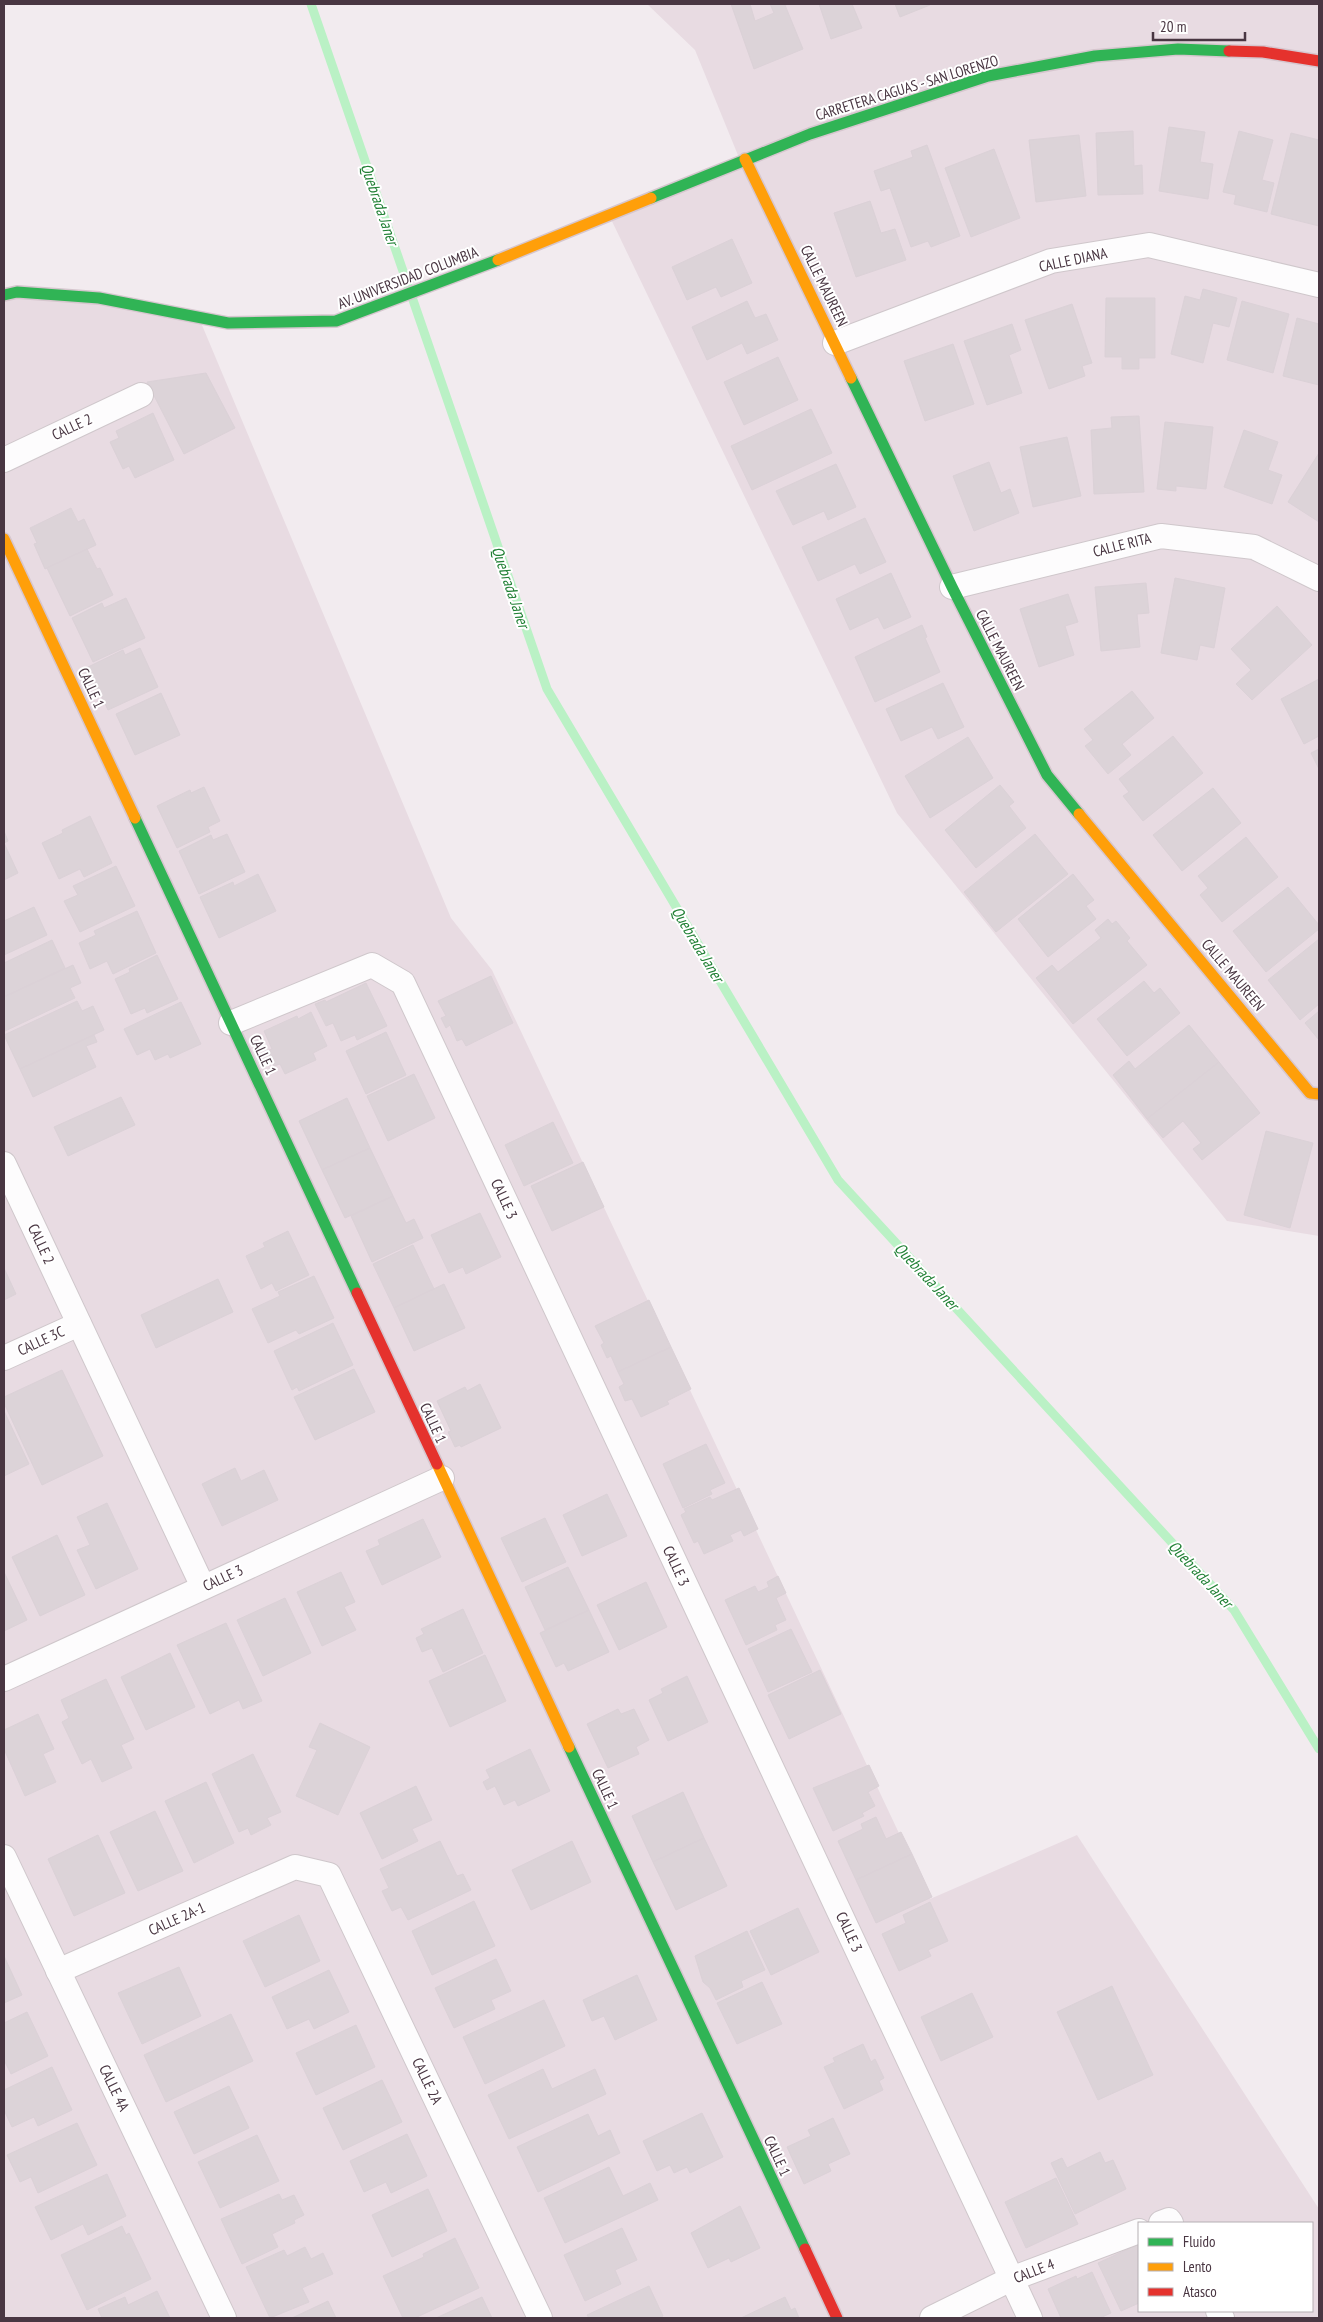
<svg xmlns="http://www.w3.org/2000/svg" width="1323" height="2322" font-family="'PT Sans Narrow',sans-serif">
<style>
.residential{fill:#e8dbe2;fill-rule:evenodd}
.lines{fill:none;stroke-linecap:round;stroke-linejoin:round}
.stream{stroke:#baf1c5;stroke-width:9}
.building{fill:#dcd3d8;stroke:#dbd1d7}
.street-casing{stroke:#cfc7cb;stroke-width:26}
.fast-casing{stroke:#d6c6ce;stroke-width:14}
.slow-casing{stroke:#d6c6ce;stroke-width:14}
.jam-casing{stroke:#d6c6ce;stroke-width:14}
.street{stroke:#fdfcfd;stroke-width:24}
.fast{stroke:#30b455;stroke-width:11}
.slow{stroke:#ff9f0a;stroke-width:11}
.jam{stroke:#e5322d;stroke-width:11}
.labels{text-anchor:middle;stroke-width:4;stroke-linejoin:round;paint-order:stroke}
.street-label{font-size:15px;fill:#493642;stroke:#fff}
.water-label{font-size:16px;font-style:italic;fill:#218035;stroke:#fff}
</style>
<rect width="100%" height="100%" fill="#f2ebef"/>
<!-- residential -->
<g class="residential">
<polygon points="647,4 1319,4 1319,1236 1227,1221 897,813 608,213 742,165 695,50"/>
<path d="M4 292 199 318 451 918 492 970 930 1899 1077 1835 1319 2209V2318H4ZM1139 2223H1312V2311H1139Z"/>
</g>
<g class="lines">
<!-- stream -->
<polyline class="stream" points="311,4 547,689 838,1180 1234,1610 1319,1749"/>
</g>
<!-- building -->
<g class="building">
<polygon points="731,4 750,4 755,21 774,13 770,4 790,4 785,5 803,49 754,69"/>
<polygon points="819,4 852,4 862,28 831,39"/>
<polygon points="895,4 930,4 930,5 900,17"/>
<polygon points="1169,127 1205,132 1200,162 1213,164 1208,199 1159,191"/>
<polygon points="1133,131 1134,166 1142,165 1143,194 1098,195 1096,133"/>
<polygon points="1239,131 1273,140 1262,180 1274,183 1267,212 1234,204 1236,195 1223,192"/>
<polygon points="1291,133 1319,140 1319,226 1271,214"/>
<polygon points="1079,135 1086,196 1036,202 1029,140"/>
<polygon points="927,145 960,236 931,247 928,241 911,247 890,188 881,191 874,171 913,157 911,151"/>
<polygon points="994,149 1020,218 971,237 945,168"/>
<polygon points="870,201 881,233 895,229 906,260 856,277 834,213"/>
<polygon points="732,239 752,283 721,297 716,287 687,300 672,267"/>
<polygon points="1203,289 1237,298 1229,327 1213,323 1203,363 1171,354 1185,296 1200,300"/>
<polygon points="1106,298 1155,298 1155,358 1139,358 1139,369 1122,369 1122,357 1105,357"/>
<polygon points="747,301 755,318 766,314 778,340 747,354 742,343 707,360 692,327"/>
<polygon points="1242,301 1289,314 1273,373 1227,360"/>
<polygon points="1072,304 1092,363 1082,366 1085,376 1049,389 1025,320"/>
<polygon points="1297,318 1319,324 1319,385 1283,376"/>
<polygon points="1012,324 1021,350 1009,355 1022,393 987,405 964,341"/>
<polygon points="953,344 974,404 925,421 904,361"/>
<polygon points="778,357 798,400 744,425 724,382"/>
<polygon points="206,373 235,428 184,454 147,382"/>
<polygon points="811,409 832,453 752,490 731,446"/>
<polygon points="153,413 174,460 135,478 129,466 123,469 110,442 119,438 116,431"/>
<polygon points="1139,416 1144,492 1094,494 1091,430 1112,428 1111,417"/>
<polygon points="1165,422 1213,427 1206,489 1176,486 1176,491 1157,489"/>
<polygon points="1244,430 1278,442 1268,470 1282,475 1272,504 1224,487"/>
<polygon points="1067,437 1081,496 1033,507 1020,447"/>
<polygon points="1319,453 1319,522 1288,502"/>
<polygon points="989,462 1001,493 1010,489 1019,513 974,531 953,476"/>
<polygon points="836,464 856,507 828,520 824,511 793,525 776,491"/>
<polygon points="71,508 78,522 84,519 96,545 45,569 34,544 37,543 30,528"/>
<polygon points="865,518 886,562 860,574 855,564 818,581 802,547"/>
<polygon points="87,549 97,569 100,568 113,595 70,616 47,568"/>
<polygon points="891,573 911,617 884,629 878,617 850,630 836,599"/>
<polygon points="1175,578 1225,588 1214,648 1200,645 1197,660 1161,653"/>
<polygon points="1146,583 1149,613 1137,614 1140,647 1101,651 1095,587"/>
<polygon points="1068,594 1078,622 1065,626 1074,655 1039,667 1020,609"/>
<polygon points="126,598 145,638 93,662 72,618 102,603 104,608"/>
<polygon points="1277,606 1312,645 1252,700 1236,684 1251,670 1231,649"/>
<polygon points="922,625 927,637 925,638 940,672 875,702 855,657"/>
<polygon points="140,648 158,687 108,710 88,667 123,650 125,655"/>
<polygon points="1319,679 1319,736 1304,744 1281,699"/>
<polygon points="943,683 964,727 938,739 932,727 901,741 886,709"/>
<polygon points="1132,691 1154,718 1122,744 1131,755 1108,774 1085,746 1093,740 1084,729"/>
<polygon points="161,693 180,735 135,755 116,714"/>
<polygon points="1173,736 1203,773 1143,821 1123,796 1129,792 1119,779"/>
<polygon points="968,737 993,778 930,818 905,776"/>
<polygon points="1319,749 1319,769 1311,753"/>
<polygon points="1000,785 1014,802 1009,806 1026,828 976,868 945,830"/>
<polygon points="204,787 220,821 208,827 210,832 177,848 157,806 190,790 191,793"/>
<polygon points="1213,788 1241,823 1182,871 1153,835"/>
<polygon points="90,816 112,863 84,877 80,869 59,879 42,843 63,833 62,830"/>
<polygon points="4,831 8,841 4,843"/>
<polygon points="227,834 245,872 199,894 179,851 211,835 213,840"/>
<polygon points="1035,834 1068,874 996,932 964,892"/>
<polygon points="1246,837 1278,877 1222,922 1200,895 1208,888 1198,876"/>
<polygon points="4,843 18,873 4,880"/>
<polygon points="116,866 135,906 80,932 64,901 78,895 73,886"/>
<polygon points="258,874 276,911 219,938 200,897 233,882 234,886"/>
<polygon points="1073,874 1094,900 1086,906 1096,919 1048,957 1018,919"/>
<polygon points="1288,887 1319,925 1319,929 1266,972 1233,931"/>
<polygon points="34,907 47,935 4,955 4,921"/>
<polygon points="137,911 156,953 113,974 107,961 90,969 79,943 96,935 94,931"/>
<polygon points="1108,919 1112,924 1116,921 1130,938 1127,941 1147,965 1073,1024 1036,978 1052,965 1058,972 1101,938 1095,930"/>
<polygon points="1319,939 1319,1004 1300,1020 1268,980"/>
<polygon points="52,940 65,968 4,997 4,963"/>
<polygon points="157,955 178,999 147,1013 145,1008 131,1014 115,979 130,972 129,969"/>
<polygon points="73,965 81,983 70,988 75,998 5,1031 4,997"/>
<polygon points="491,976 513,1023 466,1046 462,1039 457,1041 450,1025 446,1028 441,1018 446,1016 438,1001"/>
<polygon points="1144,981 1154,993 1160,988 1180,1013 1127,1056 1097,1019"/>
<polygon points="366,983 387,1026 357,1040 355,1035 341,1041 333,1023 326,1026 315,1004 325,1000 326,1002"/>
<polygon points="77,1001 82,1011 93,1006 104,1030 20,1069 4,1035"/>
<polygon points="181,1002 201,1044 170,1058 168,1054 155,1060 150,1049 137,1055 124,1029"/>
<polygon points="1319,1011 1319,1040 1305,1023"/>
<polygon points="311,1012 327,1046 313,1053 316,1060 285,1074 280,1064 274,1066 267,1051 272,1049 264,1031 297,1016 298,1019"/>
<polygon points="1189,1025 1219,1062 1147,1119 1113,1075 1129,1061 1135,1069"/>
<polygon points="386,1032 406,1075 366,1094 346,1051"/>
<polygon points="94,1035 97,1042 86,1046 96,1067 33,1097 20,1069"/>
<polygon points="1219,1062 1260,1113 1202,1160 1193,1149 1201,1143 1183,1121 1163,1138 1147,1119"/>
<polygon points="414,1074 435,1118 388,1141 367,1096"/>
<polygon points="121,1097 135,1125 68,1156 54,1127"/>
<polygon points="347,1098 370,1148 322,1170 299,1121"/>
<polygon points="553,1122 573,1163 524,1186 505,1145"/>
<polygon points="1266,1131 1313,1143 1290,1228 1244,1215"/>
<polygon points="370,1148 393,1196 345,1218 322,1170"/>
<polygon points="583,1162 604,1207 552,1231 531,1186"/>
<polygon points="393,1196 406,1223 414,1219 423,1238 372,1262 351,1216"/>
<polygon points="480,1213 501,1257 466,1274 463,1267 449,1273 431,1235"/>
<polygon points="288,1231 309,1275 276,1291 272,1283 261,1289 246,1256 265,1247 263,1243"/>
<polygon points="413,1245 434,1289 394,1308 373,1264"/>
<polygon points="4,1268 16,1294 4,1300"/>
<polygon points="314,1276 334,1318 299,1334 296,1330 268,1343 252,1309 280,1296 278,1292"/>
<polygon points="218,1279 233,1312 156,1348 141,1315"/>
<polygon points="444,1284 465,1328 414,1351 394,1308"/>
<polygon points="649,1300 671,1347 618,1372 611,1356 607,1358 601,1345 604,1343 595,1326"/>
<polygon points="333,1323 353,1365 299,1391 297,1387 292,1390 274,1351"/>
<polygon points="671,1347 691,1389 667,1401 669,1404 641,1417 632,1399 625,1401 619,1387 624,1384 618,1372"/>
<polygon points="354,1369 375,1412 315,1440 294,1397"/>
<polygon points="62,1370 103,1456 42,1485 4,1403 4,1397"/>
<polygon points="480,1384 501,1428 461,1447 460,1445 455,1447 448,1432 451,1431 437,1401 465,1387 467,1391"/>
<polygon points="4,1411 29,1464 4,1476"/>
<polygon points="706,1444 725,1483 710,1490 712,1494 683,1508 663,1464"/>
<polygon points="235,1468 241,1481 264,1470 278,1500 222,1526 202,1484"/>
<polygon points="739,1488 758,1529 744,1536 741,1530 730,1535 733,1541 704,1554 698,1541 694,1543 681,1515 686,1512 684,1509 710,1497 712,1500"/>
<polygon points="607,1494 627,1536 582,1556 563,1515"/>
<polygon points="107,1503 138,1569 96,1589 77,1550 90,1545 77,1517"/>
<polygon points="545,1518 566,1562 522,1582 501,1538"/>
<polygon points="423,1519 441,1557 382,1585 366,1551 380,1545 378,1540"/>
<polygon points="57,1535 85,1595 40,1616 12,1557"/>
<polygon points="568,1567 589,1610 545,1630 525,1587"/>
<polygon points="4,1572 27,1620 4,1631"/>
<polygon points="341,1572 355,1602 344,1607 356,1630 322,1646 297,1592"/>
<polygon points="778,1576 786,1593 776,1598 786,1620 775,1625 777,1630 746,1645 725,1600 755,1586 758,1592 769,1587 767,1582"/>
<polygon points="646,1582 667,1627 619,1650 597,1605"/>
<polygon points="285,1598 311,1653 263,1676 237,1620"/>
<polygon points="463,1609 483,1653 443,1672 432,1648 422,1652 416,1638 424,1634 421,1629"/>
<polygon points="589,1610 609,1652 568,1671 564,1663 556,1667 540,1633"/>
<polygon points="226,1623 262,1701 243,1709 239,1700 210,1714 177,1645"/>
<polygon points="791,1629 812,1672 768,1692 748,1649"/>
<polygon points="170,1653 195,1707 146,1730 121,1677"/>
<polygon points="485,1655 506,1701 450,1727 429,1681"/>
<polygon points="820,1670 841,1714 789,1739 768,1695"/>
<polygon points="687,1676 708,1722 668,1741 649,1700 663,1693 661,1689"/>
<polygon points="106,1679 134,1739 121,1745 132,1768 102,1782 91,1759 82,1764 62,1722 69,1718 61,1700"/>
<polygon points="618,1709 621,1714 634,1709 649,1740 636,1747 639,1754 608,1768 587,1724"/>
<polygon points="38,1714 54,1749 43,1754 56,1782 25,1796 4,1749 4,1730"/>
<polygon points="320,1723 370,1747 338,1815 296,1796 317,1750 309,1747"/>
<polygon points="530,1749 550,1791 518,1806 515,1800 504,1805 495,1786 487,1790 483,1782 490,1778 486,1770"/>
<polygon points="253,1754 281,1812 267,1818 271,1825 251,1835 248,1828 239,1832 212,1774"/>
<polygon points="869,1765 879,1786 868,1792 875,1806 862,1813 864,1816 833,1831 813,1788"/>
<polygon points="206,1782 234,1843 194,1863 165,1801"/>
<polygon points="416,1786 432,1820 412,1829 418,1841 382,1859 360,1813"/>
<polygon points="683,1792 704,1838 653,1862 632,1816"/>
<polygon points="155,1811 183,1871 138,1891 110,1832"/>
<polygon points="876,1817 886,1839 901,1832 912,1854 856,1880 838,1841 863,1829 861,1824"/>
<polygon points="98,1835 125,1893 74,1916 48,1859"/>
<polygon points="704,1838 727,1886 676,1910 653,1862"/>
<polygon points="440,1841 457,1876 463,1874 471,1890 408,1920 401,1907 392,1911 382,1891 389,1888 380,1869"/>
<polygon points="572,1841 591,1882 531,1910 512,1870"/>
<polygon points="912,1854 932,1897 876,1923 856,1880"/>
<polygon points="474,1901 495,1946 432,1975 412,1931"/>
<polygon points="930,1902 948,1941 928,1950 931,1956 899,1971 882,1934 906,1923 903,1915"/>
<polygon points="798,1908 819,1952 771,1975 750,1931"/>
<polygon points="299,1915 320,1961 265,1987 243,1941"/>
<polygon points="747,1931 765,1970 741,1981 743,1987 716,2000 710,1988 703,1982 695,1956"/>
<polygon points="4,1956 22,1995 4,2003"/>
<polygon points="496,1959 511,1991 491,2000 495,2009 454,2028 435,1988"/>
<polygon points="179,1967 201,2016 142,2044 118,1993"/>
<polygon points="329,1970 349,2012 314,2029 309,2019 287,2029 272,1997"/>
<polygon points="637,1975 657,2020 615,2040 604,2016 592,2021 583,2000"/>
<polygon points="762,1982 782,2024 737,2044 717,2003"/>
<polygon points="1112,1986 1153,2075 1098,2100 1057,2012"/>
<polygon points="972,1993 993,2037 941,2061 921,2017"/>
<polygon points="544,2000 565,2046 485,2084 463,2037"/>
<polygon points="27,2012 48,2056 11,2074 5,2062 4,2063 4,2023"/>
<polygon points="231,2014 253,2061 166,2102 144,2055"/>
<polygon points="356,2025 375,2067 316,2095 296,2053"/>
<polygon points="863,2044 871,2062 875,2059 884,2078 879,2081 883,2090 844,2109 824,2067 835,2062 833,2058"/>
<polygon points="52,2067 72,2110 38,2126 34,2117 12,2127 4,2110 4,2090"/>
<polygon points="543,2069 552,2089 595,2069 606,2094 509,2139 488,2095"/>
<polygon points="382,2080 402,2122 343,2150 323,2108"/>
<polygon points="229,2086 249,2128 194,2154 174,2112"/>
<polygon points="702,2113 723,2157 690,2173 687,2167 674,2173 670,2165 657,2171 643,2141"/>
<polygon points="588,2114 598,2136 610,2130 620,2153 538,2192 517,2147"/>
<polygon points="833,2118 850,2154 828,2164 831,2171 804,2184 787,2147 811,2136 808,2130"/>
<polygon points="77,2123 97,2165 38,2193 31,2177 20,2182 7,2155"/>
<polygon points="407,2134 427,2176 391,2193 386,2182 364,2192 350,2161"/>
<polygon points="257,2135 279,2181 220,2208 198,2162"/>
<polygon points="1100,2152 1105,2163 1113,2160 1126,2189 1075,2214 1051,2163 1062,2158 1067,2168"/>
<polygon points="609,2167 623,2196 650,2183 658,2200 565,2243 544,2198"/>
<polygon points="107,2174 126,2216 88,2235 83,2224 51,2240 35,2207"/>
<polygon points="1056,2178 1078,2224 1026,2248 1005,2202"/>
<polygon points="428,2189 447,2231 392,2257 372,2215"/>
<polygon points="279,2194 282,2200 294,2195 304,2215 294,2220 295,2223 272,2234 278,2247 242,2264 221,2219"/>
<polygon points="740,2206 760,2248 731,2262 729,2258 708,2268 691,2233"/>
<polygon points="122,2226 126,2235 129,2233 151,2279 87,2310 61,2255"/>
<polygon points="622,2228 637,2260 615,2270 621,2284 585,2301 564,2255"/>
<polygon points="455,2238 479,2288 415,2318 403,2318 383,2276 424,2257 423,2254"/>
<polygon points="1139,2244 1139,2303 1121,2311 1098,2263"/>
<polygon points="305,2247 311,2259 323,2253 333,2274 302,2288 309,2302 270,2318 246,2267 284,2250 287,2256"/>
<polygon points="1092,2272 1111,2313 1100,2318 1061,2318 1048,2289 1076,2276 1077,2279"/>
<polygon points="649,2286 663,2316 659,2318 589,2318 587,2315"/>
<polygon points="157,2291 170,2318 102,2318 98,2309 125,2297 128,2305"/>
<polygon points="482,2297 492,2318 436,2318"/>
<polygon points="785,2297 791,2310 795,2308 799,2318 741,2318"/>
<polygon points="328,2301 336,2318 292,2318"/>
</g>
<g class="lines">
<!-- street casing -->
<g class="street-casing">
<g id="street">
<polyline points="835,343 1051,261 1149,245 1319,285"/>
<polyline points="4,460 141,395"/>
<polyline points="952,587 1161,536 1254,547 1319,579"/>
<polyline points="231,1023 372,965 403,983 1030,2318"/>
<polyline points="4,1164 203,1587"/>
<polyline points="4,1358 79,1324"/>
<polyline points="4,1679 442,1478"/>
<polyline points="4,1857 224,2318"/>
<polyline points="58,1971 295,1867 329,1875 540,2318"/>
<polyline points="1161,2223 1169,2220 1171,2223"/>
<polyline points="1218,2311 1222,2318"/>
<polyline points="932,2318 1011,2279 1139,2231"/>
</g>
</g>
<!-- fast casing -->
<g class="fast-casing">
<g id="fast">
<polyline points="651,198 810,134 988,76 1095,56 1178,49 1229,51"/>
<polyline points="4,295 17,292 99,298 228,323 336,321 498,260"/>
<polyline points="851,378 952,587 1047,775 1079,814"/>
<polyline points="135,818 357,1293"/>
<polyline points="569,1747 805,2249"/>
</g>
</g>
<!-- slow casing -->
<g class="slow-casing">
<g id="slow">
<polyline points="745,159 851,378"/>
<polyline points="498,260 651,198"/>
<polyline points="4,539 135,818"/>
<polyline points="1079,814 1310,1093 1319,1094"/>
<polyline points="437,1464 569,1747"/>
</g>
</g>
<!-- jam casing -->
<g class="jam-casing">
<g id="jam">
<polyline points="1229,51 1263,52 1319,61"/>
<polyline points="357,1293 437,1464"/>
<polyline points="805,2249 837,2318"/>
</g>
</g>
<!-- street -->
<use href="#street" class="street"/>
<!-- fast -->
<use href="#fast" class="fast"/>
<!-- slow -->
<use href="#slow" class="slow"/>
<!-- jam -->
<use href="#jam" class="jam"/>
</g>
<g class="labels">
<!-- street labels -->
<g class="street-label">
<text transform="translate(907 88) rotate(-17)" y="5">CARRETERA CAGUAS - SAN LORENZO</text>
<text transform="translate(1073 260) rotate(-12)" y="5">CALLE DIANA</text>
<text transform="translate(408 278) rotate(-21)" y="5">AV. UNIVERSIDAD COLUMBIA</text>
<text transform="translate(824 286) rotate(64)" y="5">CALLE MAUREEN</text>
<text transform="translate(72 427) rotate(-25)" y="5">CALLE 2</text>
<text transform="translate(1122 545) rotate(-14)" y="5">CALLE RITA</text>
<text transform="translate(1000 650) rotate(63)" y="5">CALLE MAUREEN</text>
<text transform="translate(91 688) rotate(65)" y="5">CALLE 1</text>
<text transform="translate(1233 975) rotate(50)" y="5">CALLE MAUREEN</text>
<text transform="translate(263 1055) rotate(65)" y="5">CALLE 1</text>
<text transform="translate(504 1199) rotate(65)" y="5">CALLE 3</text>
<text transform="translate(41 1244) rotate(65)" y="5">CALLE 2</text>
<text transform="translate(41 1341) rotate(-25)" y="5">CALLE 3C</text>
<text transform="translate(433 1423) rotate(65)" y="5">CALLE 1</text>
<text transform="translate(676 1566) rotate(65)" y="5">CALLE 3</text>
<text transform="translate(223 1578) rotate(-25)" y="5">CALLE 3</text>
<text transform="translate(605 1789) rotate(65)" y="5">CALLE 1</text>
<text transform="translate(177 1919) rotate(-24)" y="5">CALLE 2A-1</text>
<text transform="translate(849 1932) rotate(65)" y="5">CALLE 3</text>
<text transform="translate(427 2081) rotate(64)" y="5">CALLE 2A</text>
<text transform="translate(114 2088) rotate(64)" y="5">CALLE 4A</text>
<text transform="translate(777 2156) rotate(65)" y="5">CALLE 1</text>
<text transform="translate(1034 2271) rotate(-21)" y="5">CALLE 4</text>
</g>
<!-- water labels -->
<g class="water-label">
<text transform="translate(380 204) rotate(71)" y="6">Quebrada Janer</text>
<text transform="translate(511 587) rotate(71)" y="6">Quebrada Janer</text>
<text transform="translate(698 944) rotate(59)" y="6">Quebrada Janer</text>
<text transform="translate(927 1276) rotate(47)" y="6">Quebrada Janer</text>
<text transform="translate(1201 1574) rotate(47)" y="6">Quebrada Janer</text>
</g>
</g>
<!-- border -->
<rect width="1323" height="2322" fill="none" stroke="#493642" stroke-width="10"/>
<!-- legend -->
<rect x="1138" y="2222" width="175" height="90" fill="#ffffff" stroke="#b6afb3"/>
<rect x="1148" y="2238" width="25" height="8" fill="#30b455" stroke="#b6afb3"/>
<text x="1183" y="2247" font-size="15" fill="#493642">Fluido</text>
<rect x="1148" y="2263" width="25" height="8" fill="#ff9f0a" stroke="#b6afb3"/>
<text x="1183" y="2272" font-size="15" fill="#493642">Lento</text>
<rect x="1148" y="2288" width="25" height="8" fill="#e5322d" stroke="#b6afb3"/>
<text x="1183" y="2297" font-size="15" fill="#493642">Atasco</text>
<!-- scale -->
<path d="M1153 32v8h92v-8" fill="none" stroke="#493642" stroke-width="2.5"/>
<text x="1160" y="32" font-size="15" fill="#493642" stroke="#ffffff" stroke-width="4" paint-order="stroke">20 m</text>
</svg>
